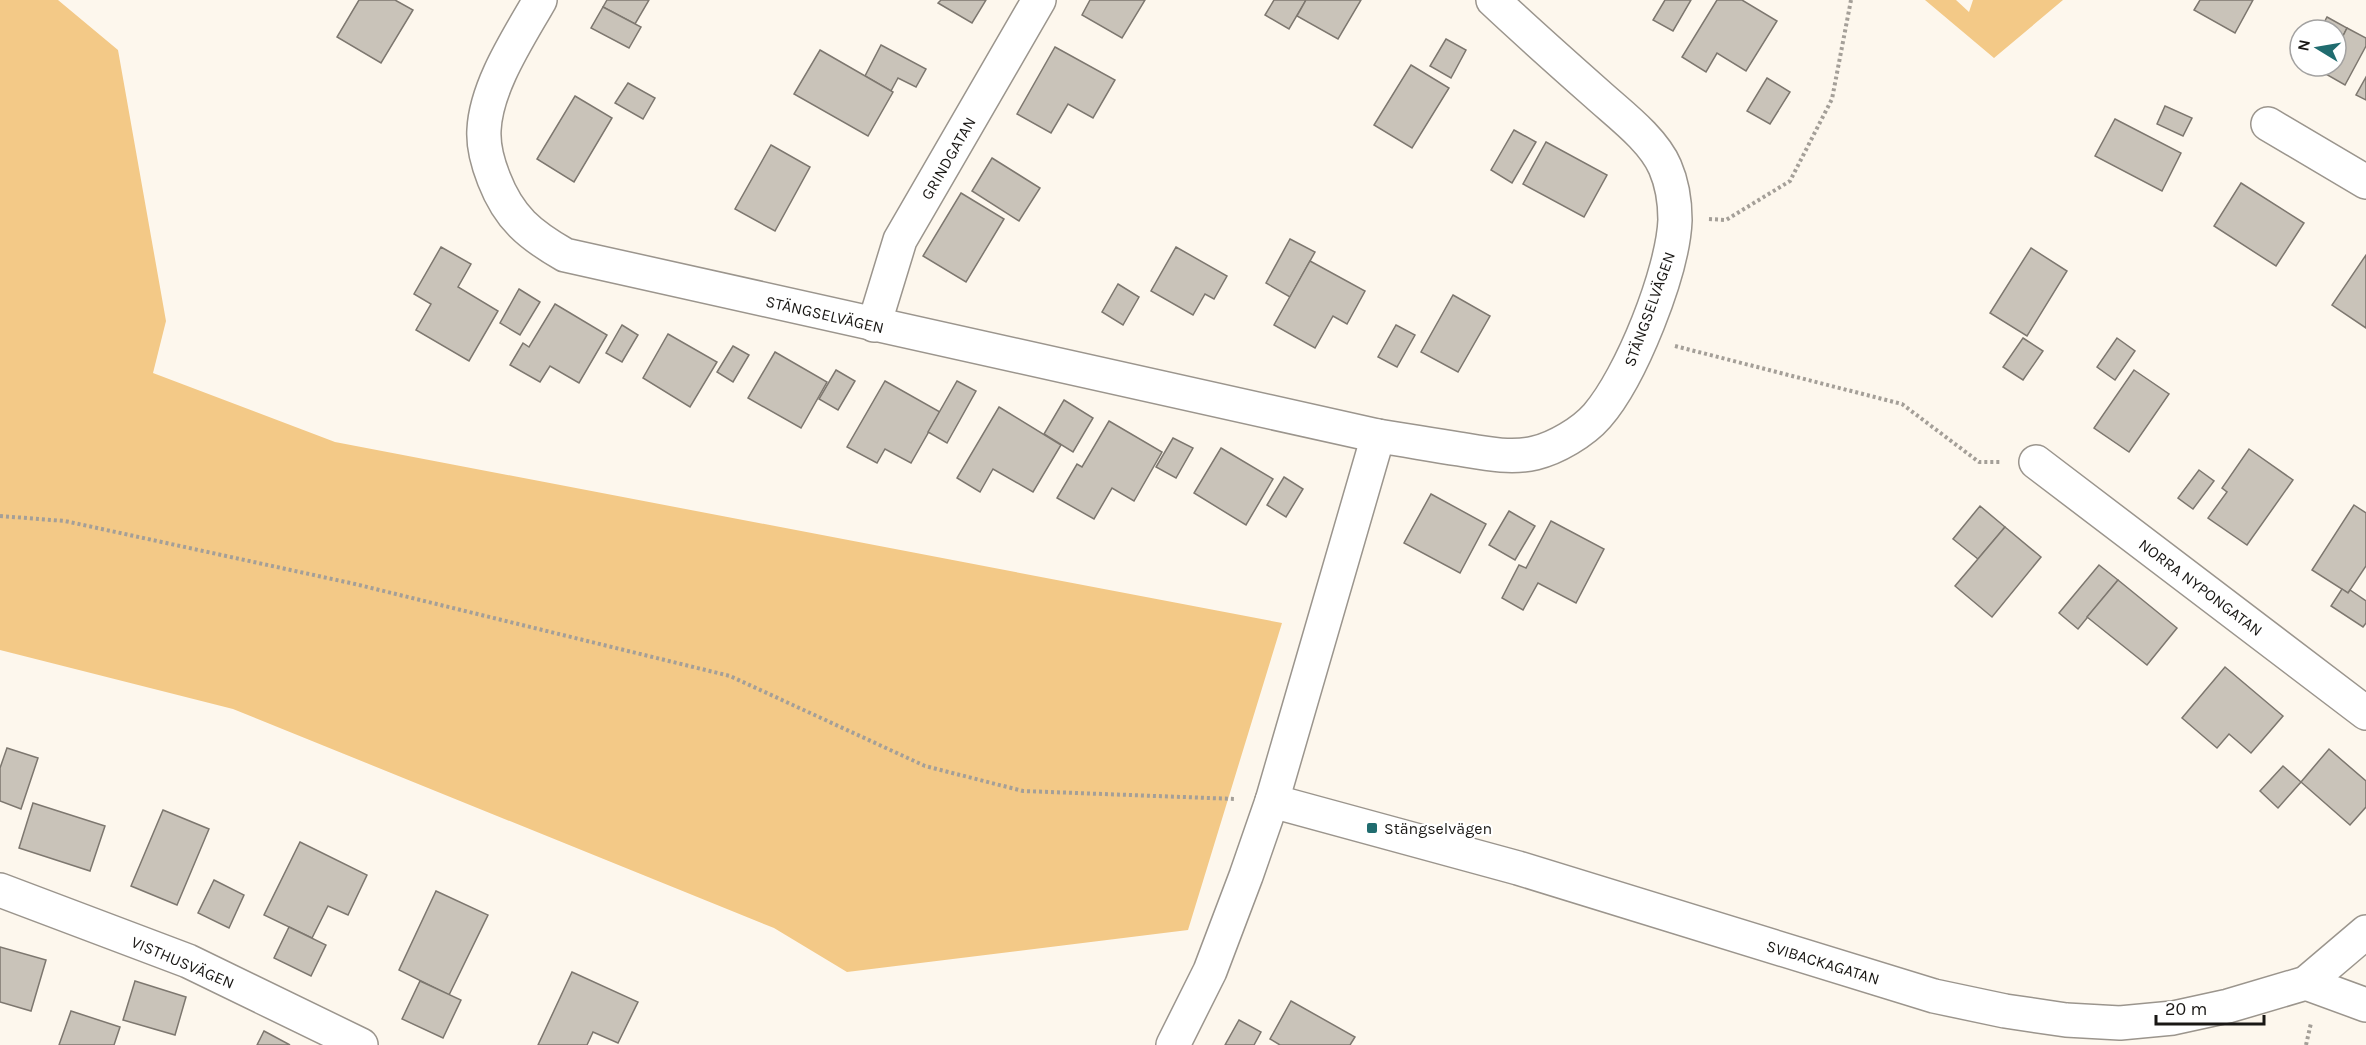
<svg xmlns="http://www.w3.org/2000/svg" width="2366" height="1045" font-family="Karla,sans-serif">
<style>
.green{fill:#f3c987}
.building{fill:#c9c3b9;stroke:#7d776f;stroke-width:1.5}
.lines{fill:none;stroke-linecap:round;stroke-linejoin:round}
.street-casing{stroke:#9b958d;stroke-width:36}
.path{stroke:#a49f98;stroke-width:4;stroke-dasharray:3 3;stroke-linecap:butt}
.street{stroke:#fff;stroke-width:33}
.poi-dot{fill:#206c6f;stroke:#fff;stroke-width:2}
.labels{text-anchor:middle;stroke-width:4.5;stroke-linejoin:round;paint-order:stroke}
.street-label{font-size:16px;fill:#191714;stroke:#fff}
.poi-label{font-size:16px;fill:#191714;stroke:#fff;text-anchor:start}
</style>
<rect width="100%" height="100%" fill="#fdf7ed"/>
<!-- green -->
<g class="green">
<polygon points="0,0 58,0 118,50 166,321 153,373 335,442 1282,623 1188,930 847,972 774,928 233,709 0,650"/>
<polygon points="1925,0 1956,0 1969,12 1973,0 2063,0 1994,58"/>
</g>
<!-- building -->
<g class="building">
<polygon points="359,0 395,0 413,10 381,63 337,37"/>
<polygon points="607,0 649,0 635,24 603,7"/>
<polygon points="941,0 986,0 972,23 938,3"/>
<polygon points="1090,0 1145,0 1122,38 1082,15"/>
<polygon points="1274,0 1306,0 1289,29 1265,15"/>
<polygon points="1306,0 1361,0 1338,39 1297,16"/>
<polygon points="1665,0 1691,0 1673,31 1653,20"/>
<polygon points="1717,0 1742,0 1777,21 1746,71 1717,53 1706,72 1682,57"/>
<polygon points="2200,0 2253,0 2235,33 2194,10"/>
<polygon points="603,7 641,27 629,48 591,28"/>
<polygon points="2327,17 2347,28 2336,50 2336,30 2320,30"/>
<polygon points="2347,28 2366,38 2366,46 2345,85 2324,73 2328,66 2336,66 2336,50"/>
<polygon points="1446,39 1466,50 1451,78 1430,66"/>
<polygon points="881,45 926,69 916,87 898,78 891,91 865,76"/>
<polygon points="1055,47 1115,80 1093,118 1068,104 1051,133 1017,114"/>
<polygon points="820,50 893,92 868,136 794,94"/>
<polygon points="1411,65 1449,88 1412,148 1374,125"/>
<polygon points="2366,77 2366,100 2356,95"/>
<polygon points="1767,78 1790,92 1770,124 1747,111"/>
<polygon points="628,83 655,98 643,119 615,103"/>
<polygon points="575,96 612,118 574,182 537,159"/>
<polygon points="2165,106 2192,118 2183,136 2157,124"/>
<polygon points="2115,119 2181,153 2162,191 2095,156"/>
<polygon points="1514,130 1536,142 1512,183 1491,170"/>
<polygon points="1546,142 1607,175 1584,217 1523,184"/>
<polygon points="771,145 810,167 775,231 735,209"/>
<polygon points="992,158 1040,188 1019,221 972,191"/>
<polygon points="2241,183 2304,223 2276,266 2214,226"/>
<polygon points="961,193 1004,219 966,282 923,256"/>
<polygon points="1290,239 1315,252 1290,297 1266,283"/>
<polygon points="441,247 471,264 458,287 498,311 469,361 416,330 431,304 414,294"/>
<polygon points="1176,247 1227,276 1214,299 1205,294 1193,315 1151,291"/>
<polygon points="2031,248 2067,271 2027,336 1990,313"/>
<polygon points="2366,255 2366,328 2332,305"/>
<polygon points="1310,261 1365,291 1347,324 1333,316 1315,348 1274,325"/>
<polygon points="1118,284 1139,297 1123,325 1102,312"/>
<polygon points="519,289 540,302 520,335 500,323"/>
<polygon points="1453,295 1490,316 1458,372 1421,352"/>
<polygon points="555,304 607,335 579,383 550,366 540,382 510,365 523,343 529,347"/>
<polygon points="622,325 638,335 622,362 606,353"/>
<polygon points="1396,325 1415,335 1397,367 1378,357"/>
<polygon points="668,334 717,362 690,407 643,378"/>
<polygon points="2023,338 2043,351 2023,380 2003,367"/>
<polygon points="2117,338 2135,351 2115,380 2097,367"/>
<polygon points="733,346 749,355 733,382 717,372"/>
<polygon points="775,352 827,382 801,428 748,398"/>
<polygon points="836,370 855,381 838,410 819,399"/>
<polygon points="2134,370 2169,394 2129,452 2094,428"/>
<polygon points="885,381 940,412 911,463 885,449 877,463 847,447"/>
<polygon points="957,381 976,391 947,443 928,432"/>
<polygon points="1064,400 1093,418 1073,452 1044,434"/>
<polygon points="999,407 1061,445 1033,492 993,469 980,492 957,478"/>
<polygon points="1109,421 1162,452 1134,501 1112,488 1094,519 1057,498 1077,464 1082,467"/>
<polygon points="1173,438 1193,448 1176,478 1156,467"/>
<polygon points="1221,448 1273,479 1246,525 1194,493"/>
<polygon points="2249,449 2293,480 2247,545 2208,518 2227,492 2222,488"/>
<polygon points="2199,470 2214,481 2193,509 2178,498"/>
<polygon points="1284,477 1303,489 1286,517 1267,505"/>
<polygon points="1431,494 1486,524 1460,573 1404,543"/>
<polygon points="2354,505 2366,513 2366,566 2348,593 2312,570"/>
<polygon points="1980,506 2005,527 1978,559 1953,539"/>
<polygon points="1509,511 1535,526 1515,560 1489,545"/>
<polygon points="1551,521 1604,549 1576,603 1538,583 1523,610 1502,598 1519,565 1526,568"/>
<polygon points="2005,527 2041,557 1992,617 1955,586"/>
<polygon points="2099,565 2118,580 2078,629 2059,613"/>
<polygon points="2118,580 2177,628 2147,665 2087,617"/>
<polygon points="2342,589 2348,593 2350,590 2366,601 2366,623 2363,627 2331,606"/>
<polygon points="2225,667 2283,716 2251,753 2229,734 2217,748 2182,718"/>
<polygon points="7,748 38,758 21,809 0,801 0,768"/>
<polygon points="2329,749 2366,781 2366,807 2350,825 2301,782"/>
<polygon points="2283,766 2301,782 2278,808 2260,791"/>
<polygon points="33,803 105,826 90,871 19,848"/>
<polygon points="163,810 209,829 177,905 131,886"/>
<polygon points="300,842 367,875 348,915 328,906 312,938 264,915"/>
<polygon points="214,880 244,895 229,928 198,913"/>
<polygon points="436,891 488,915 449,995 399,970"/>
<polygon points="289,927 326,945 311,976 274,958"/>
<polygon points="0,947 46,960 31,1011 0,1002"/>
<polygon points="572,972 638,1002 618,1043 593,1032 587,1045 538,1045"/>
<polygon points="135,981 186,997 175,1035 123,1020"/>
<polygon points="420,981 461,1000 443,1038 402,1019"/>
<polygon points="1291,1001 1355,1037 1350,1045 1280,1045 1270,1039"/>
<polygon points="71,1011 120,1027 114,1045 59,1045"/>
<polygon points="1239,1020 1261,1032 1254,1045 1225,1045"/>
<polygon points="264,1031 290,1045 257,1045"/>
</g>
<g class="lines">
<!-- street casing -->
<g class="street-casing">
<g id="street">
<path d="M540 0C519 37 486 86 484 130 483 147 488 164 494 179 509 218 530 235 565 255L1378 436C1405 440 1432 445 1459 449 1483 453 1511 459 1535 453 1556 448 1583 432 1597 416 1631 377 1673 272 1675 220 1675 202 1672 183 1665 167 1653 139 1619 114 1597 94 1562 63 1527 32 1493 0"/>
<polyline points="2268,124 2366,182"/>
<polyline points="874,325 900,240 1039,0"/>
<polyline points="2036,462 2366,713"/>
<polyline points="1272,801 1518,868 1934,996 2005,1011 2066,1020 2120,1023 2173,1018 2228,1006 2306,983 2366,932"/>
<polyline points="0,890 188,961 361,1045"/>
<polyline points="2306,983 2366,1005"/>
<polyline points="1173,1045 1210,971 1246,876 1272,801 1378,436"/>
</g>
</g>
<!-- path -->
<g class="path">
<polyline points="1709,219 1726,220 1790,181 1832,99 1851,0"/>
<polyline points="1675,346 1902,404 1979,462 2001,462"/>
<polyline points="0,516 65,521 355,584 730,676 925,766 1023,791 1236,799"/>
<polyline points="2306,1045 2311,1023"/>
</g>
<!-- street -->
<use href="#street" class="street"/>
</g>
<!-- markers -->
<rect class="poi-dot" x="1366" y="822" width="12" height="12" rx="3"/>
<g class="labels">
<!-- street labels -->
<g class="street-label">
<text transform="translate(948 158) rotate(-60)" y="6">GRINDGATAN</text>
<text transform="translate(1649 309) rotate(-70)" y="6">STÄNGSELVÄGEN</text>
<text transform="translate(825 314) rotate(13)" y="6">STÄNGSELVÄGEN</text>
<text transform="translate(2201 587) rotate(37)" y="6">NORRA NYPONGATAN</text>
<text transform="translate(183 962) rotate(23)" y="6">VISTHUSVÄGEN</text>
<text transform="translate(1823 962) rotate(17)" y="6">SVIBACKAGATAN</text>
</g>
<!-- poi labels -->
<g class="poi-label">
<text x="1384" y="834">Stängselvägen</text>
</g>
</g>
<!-- north arrow -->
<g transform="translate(2318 48) rotate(281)"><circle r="28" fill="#ffffff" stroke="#a3a2a1" stroke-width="1.5"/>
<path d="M0-4.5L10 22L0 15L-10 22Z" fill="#206c6f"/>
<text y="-9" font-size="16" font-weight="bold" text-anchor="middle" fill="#191714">N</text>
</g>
<!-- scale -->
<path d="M2156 1015v9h108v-9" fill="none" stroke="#191714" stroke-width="3"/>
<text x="2165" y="1015" font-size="18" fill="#191714" stroke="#ffffff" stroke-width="4.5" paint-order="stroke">20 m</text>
</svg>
